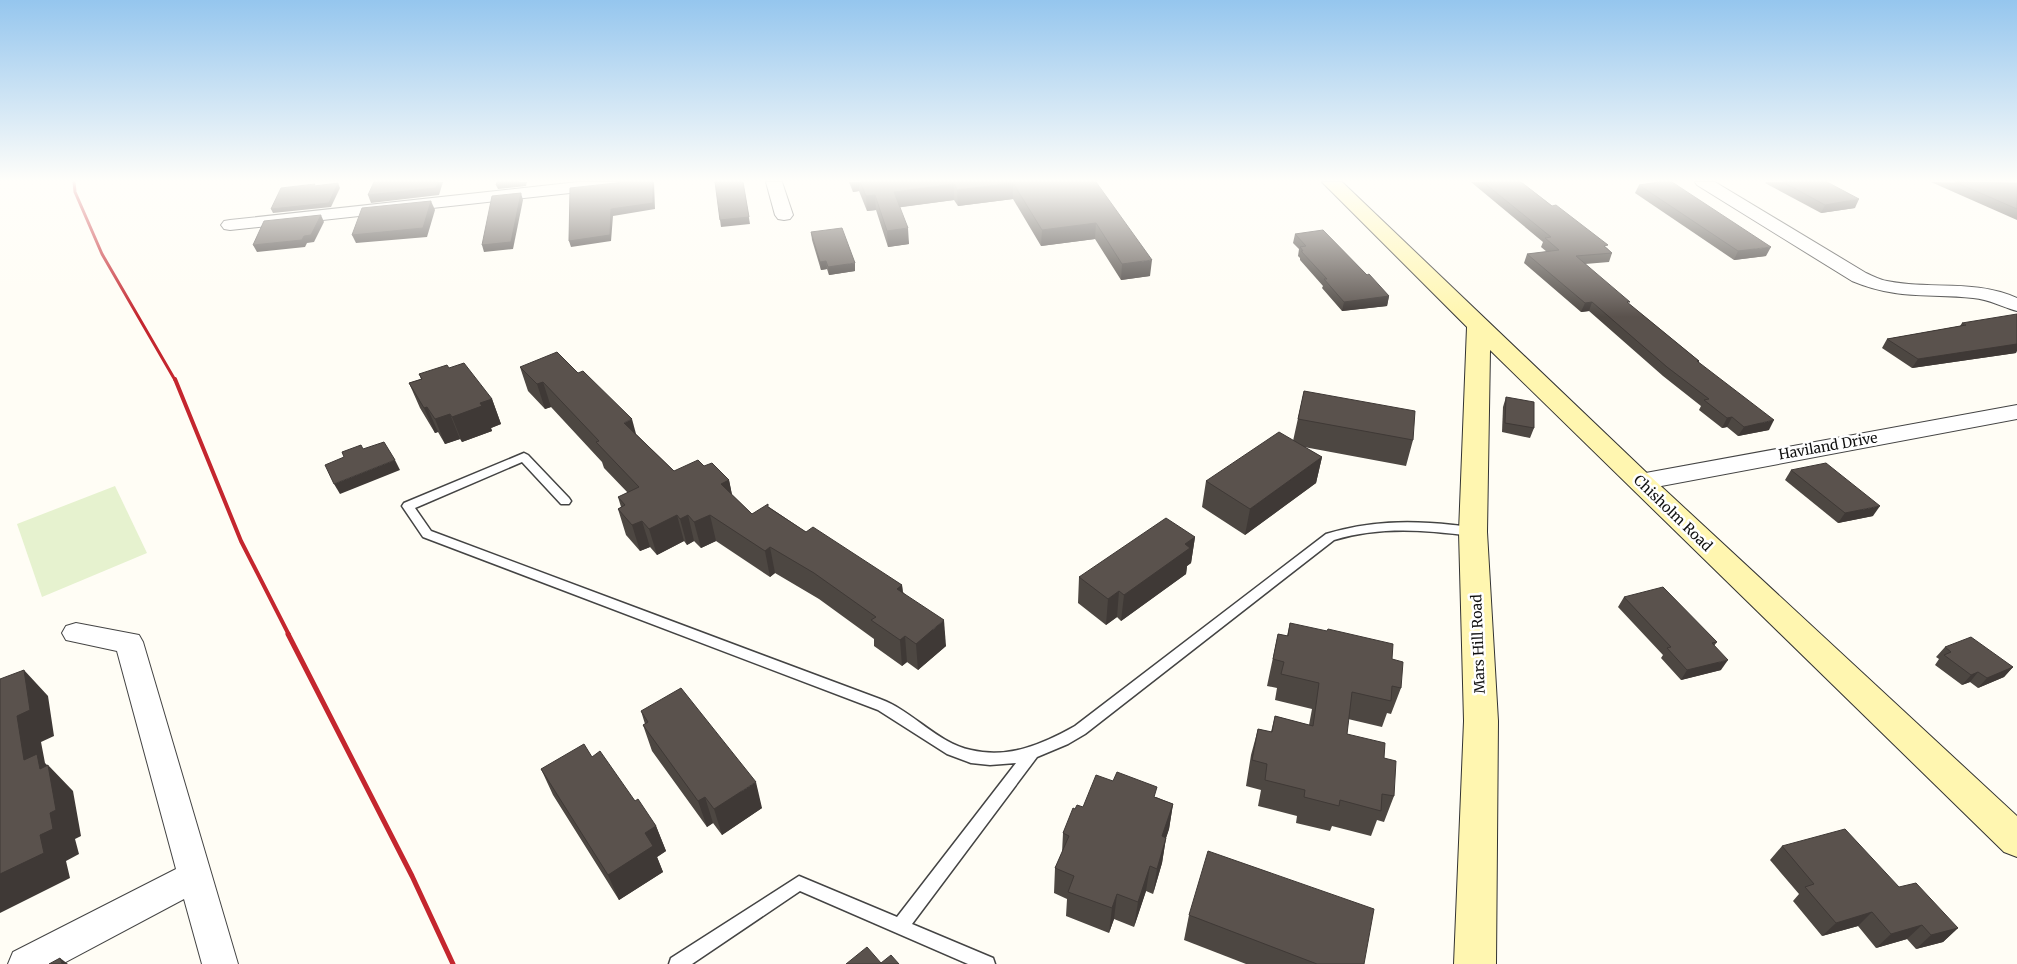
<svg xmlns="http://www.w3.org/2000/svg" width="2017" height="964" font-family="Merriweather,serif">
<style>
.pitch{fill:#e6f2cf}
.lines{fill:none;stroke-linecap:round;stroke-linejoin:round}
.lane-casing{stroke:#444;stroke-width:3}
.street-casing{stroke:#444;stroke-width:2}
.secondary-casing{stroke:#333;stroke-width:2}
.lane{fill:#fff;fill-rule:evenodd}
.street{fill:#fff;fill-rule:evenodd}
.secondary{fill:#fff6b0;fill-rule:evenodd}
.rail-far2{stroke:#c4262e;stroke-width:3}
.rail-far1{stroke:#c4262e;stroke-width:4}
.rail{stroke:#c4262e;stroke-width:5}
.wall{fill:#4d4742}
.shaded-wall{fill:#3f3936}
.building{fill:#5a524d;stroke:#3f3936}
.labels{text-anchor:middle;stroke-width:5;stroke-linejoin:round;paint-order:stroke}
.street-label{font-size:14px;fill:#111;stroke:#fff}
</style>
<rect width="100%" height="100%" fill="#fffdf5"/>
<!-- pitch -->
<polygon class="pitch" points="115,486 147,553 42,597 17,524"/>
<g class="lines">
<!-- lane casing -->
<g class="lane-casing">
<path id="lane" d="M524 453 528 455 569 498 571 501 569 504H561L522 462 415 508 431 531C581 587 730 643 880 699 913 711 937 743 971 750 1009 759 1043 744 1075 726L1326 534C1369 521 1409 520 1453 525 1461 526 1474 526 1479 532L1473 536C1426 530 1380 526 1334 540L1085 734 1068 744 1037 757 912 924 993 958 995 964H968L800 891 692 964H669L671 958 799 876 897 917 1016 763 990 765 971 763 947 754 878 710 423 537 402 506 404 503Z"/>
</g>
<!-- street casing -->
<g class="street-casing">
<g id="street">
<polygon points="578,182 633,182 631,185 625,187 230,230 224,229 221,225 224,221 230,220"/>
<polygon points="766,182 782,182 793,215 790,219 784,220 778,219 775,215"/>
<path d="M1695 182H1715L1866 273C1873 276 1880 280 1887 281 1930 290 1976 279 2017 298V311C2002 307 1989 299 1973 298 1926 293 1898 300 1852 281L1697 185Z"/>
<polygon points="2017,405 2017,419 1640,490 1632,488 1628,482 1632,476 1640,474"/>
<polygon points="76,623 139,635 143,642 238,964 202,964 184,899 62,964 8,964 13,952 176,869 117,651 66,640 62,633 66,626"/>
</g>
</g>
<!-- secondary casing -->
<g class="secondary-casing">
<polygon id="secondary" points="1322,182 1342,182 1650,476 2017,816 2017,857 2004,852 1490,350 1487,532 1498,721 1496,964 1454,964 1464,721 1459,532 1467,327"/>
</g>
<!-- lane -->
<use href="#lane" class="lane"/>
<!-- street -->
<use href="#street" class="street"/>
<!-- secondary -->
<use href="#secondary" class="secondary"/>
<!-- rail-far2 -->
<polyline class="rail-far2" points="74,182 75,192 102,254 175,380"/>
<!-- rail-far1 -->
<polyline class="rail-far1" points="175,379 241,541 289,635"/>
<!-- rail -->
<polyline class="rail" points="288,634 412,876 453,964"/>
</g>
<!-- wall -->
<g class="wall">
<polygon points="849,182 1096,182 1150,276 1121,280 1095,239 1041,246 1013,199 958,206 954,200 900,207 909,244 888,247 876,210 867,211 859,191 853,192"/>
<polygon points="1471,182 1521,182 1607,248 1612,253 1609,262 1585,264 1629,304 1699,361 1699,363 1769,430 1738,436 1727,427 1722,428 1699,410 1701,406 1663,376 1589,311 1581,312 1524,263 1527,254 1547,252 1541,247 1543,242"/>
<polygon points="1766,182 1827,182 1855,208 1821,213 1765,183"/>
<polygon points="1931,182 2017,183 2017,220"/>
<polygon points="1639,185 1766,256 1734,260 1635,193"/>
<polygon points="811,232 855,271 829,275 827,269 821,270 812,240"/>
<polygon points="1295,234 1367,275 1389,296 1387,306 1342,311 1322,288 1323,286 1300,260 1300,258 1298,256 1299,249 1293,243"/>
<polygon points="1962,323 2016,353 1912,368 1882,348 1887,339 1960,326"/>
<polygon points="520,367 637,435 674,471 704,466 729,480 732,495 752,514 769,507 806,532 902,585 903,592 946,646 918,670 907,662 902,666 874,646 874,639 819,599 775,573 770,577 716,541 701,548 694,541 687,545 684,541 657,555 650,547 640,551 626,535 618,509 621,507 618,497 628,493 604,468 602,462 551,407 545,409 528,391"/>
<polygon points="449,368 492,399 501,424 491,428 492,431 462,442 460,439 445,444 438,432 435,433 420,408 409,383 421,379 419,374"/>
<polygon points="1304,391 1413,440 1406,466 1304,447 1322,457 1316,483 1245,535 1202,507 1206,481 1293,441"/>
<polygon points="1506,397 1534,428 1530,438 1502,432 1503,407"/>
<polygon points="1791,470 1873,516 1838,523 1785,480"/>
<polygon points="1195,537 1191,563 1187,566 1186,574 1121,621 1117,617 1106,625 1078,603 1079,577"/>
<polygon points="1624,597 1717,642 1714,646 1721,670 1681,680 1661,658 1663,655 1618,607"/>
<polygon points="1290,623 1392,659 1401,688 1391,714 1387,713 1382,727 1348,719 1347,734 1384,758 1394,796 1384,822 1377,820 1371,836 1332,826 1330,831 1296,823 1297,816 1258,806 1261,790 1246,786 1251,755 1258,729 1271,732 1275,716 1309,725 1312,709 1275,700 1277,688 1267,686 1278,634 1287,636"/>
<polygon points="1945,647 2013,667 2004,677 1978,688 1970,682 1962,685 1935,665 1939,659 1936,657"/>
<polygon points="641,711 762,808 722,835 713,823 707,827 652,751 643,725 645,724"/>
<polygon points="592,757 635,801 656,826 666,851 657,857 663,872 619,900 553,795 541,769"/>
<polygon points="1156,797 1173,804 1169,829 1166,838 1162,863 1153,894 1146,891 1134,927 1114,919 1109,933 1066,916 1067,899 1054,893 1055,868 1062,853 1063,833 1075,809 1083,807"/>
<polygon points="1782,846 1899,887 1958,928 1943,942 1916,949 1907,939 1876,948 1858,926 1822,936 1793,901 1799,894 1770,860"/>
<polygon points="1189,915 1364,964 1246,964 1184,940"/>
</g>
<!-- shaded-wall -->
<g class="shaded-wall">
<polygon points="438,182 443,182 439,195 371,203 368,195"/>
<polygon points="519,182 527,182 526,186 498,189 496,185"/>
<polygon points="653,182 654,182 655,209 613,216 611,241 571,247 569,241 611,209"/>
<polygon points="743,182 750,224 721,227 720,220"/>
<polygon points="852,182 859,182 859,191 853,192"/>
<polygon points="338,183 340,188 331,207 273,213 271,209"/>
<polygon points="1013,183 1013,199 958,206 957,190"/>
<polygon points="954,184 954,200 895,208 894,192"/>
<polygon points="521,193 523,200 513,249 484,252 482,245"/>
<polygon points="875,195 876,210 867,211 866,196"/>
<polygon points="1859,199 1855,208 1821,213 1825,205"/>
<polygon points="431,201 435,210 427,237 356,243 352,235"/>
<polygon points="321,215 324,222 314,242 307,243 305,247 257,252 253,245 304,236"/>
<polygon points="1096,223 1095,239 1041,246 1042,230"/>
<polygon points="908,228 909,244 888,247 887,231"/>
<polygon points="1771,247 1766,256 1734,260 1738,251"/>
<polygon points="1152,260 1150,276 1121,280 1122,264"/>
<polygon points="826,261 827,269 821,270 820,262"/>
<polygon points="855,263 855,271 829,275 828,267"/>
<polygon points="1389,296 1387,306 1342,311 1344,302"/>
<polygon points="1592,302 1589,311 1581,312 1585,303"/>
<polygon points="2017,340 2017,351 2016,353 1912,368 1918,359"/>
<polygon points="543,382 551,407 545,409 537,384"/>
<polygon points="492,399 501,424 491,428 492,431 462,442 452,417 480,403"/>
<polygon points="427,407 438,432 435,433 424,408"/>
<polygon points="450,414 460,439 445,444 435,419"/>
<polygon points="1732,417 1727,427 1722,428 1727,418"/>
<polygon points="632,419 639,445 624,423"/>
<polygon points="1774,420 1769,430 1738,436 1744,427"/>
<polygon points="1322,457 1316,483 1245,535 1250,509"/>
<polygon points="395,460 400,470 340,494 334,484"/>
<polygon points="729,480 734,505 721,484"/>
<polygon points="1880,506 1873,516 1838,523 1845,513"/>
<polygon points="677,515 684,541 657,555 649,529"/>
<polygon points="688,515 694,541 687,545 680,519"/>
<polygon points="710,515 716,541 701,548 694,522"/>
<polygon points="642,521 650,547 640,551 632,525"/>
<polygon points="1195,537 1191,563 1187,566 1186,574 1121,621 1124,595 1185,544"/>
<polygon points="770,547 775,573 770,577 765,551"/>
<polygon points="902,585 904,611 897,589"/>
<polygon points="1119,591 1117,617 1106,625 1108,599"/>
<polygon points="944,620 946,646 918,670 916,644"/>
<polygon points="905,636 907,662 902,666 900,640"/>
<polygon points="1728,660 1721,670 1681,680 1687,670"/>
<polygon points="2013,667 2004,677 1978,688 1987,678"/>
<polygon points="24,670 48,696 54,736 41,742 45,763 49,767 48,765 73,791 81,836 75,839 79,854 66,861 70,878 0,913 0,874 17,716"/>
<polygon points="1978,672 1970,682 1962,685 1971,675"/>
<polygon points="756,782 762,808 722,835 714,809"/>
<polygon points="705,797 713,823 707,827 698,801"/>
<polygon points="1173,804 1169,829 1158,862 1162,836"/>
<polygon points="656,826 666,851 657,857 663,872 619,900 608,875 645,833"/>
<polygon points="1166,838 1162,863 1153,894 1157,869"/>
<polygon points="1150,866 1146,891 1134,927 1138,902"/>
<polygon points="1117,894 1114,919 1109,933 1112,908"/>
<polygon points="1872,912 1858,926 1822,936 1836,923"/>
<polygon points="1922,925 1907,939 1876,948 1891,934"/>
<polygon points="1958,928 1943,942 1916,949 1931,935"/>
<polygon points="60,958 68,964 62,964"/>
</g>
<!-- building -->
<g class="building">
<polygon points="374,182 438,182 436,188 368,195"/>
<polygon points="497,182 519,182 496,185"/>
<polygon points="625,182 653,182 653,203 611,209 610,235 569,241 570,188"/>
<polygon points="715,182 743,182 749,217 720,220"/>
<polygon points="860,182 1096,182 1152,260 1122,264 1096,223 1042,230 1013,183 957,190 954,184 894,192 908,228 887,231 875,195 866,196"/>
<polygon points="1483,182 1521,182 1552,206 1556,205 1608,245 1604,246 1612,253 1576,256 1630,302 1627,302 1699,361 1697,361 1774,420 1744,427 1732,417 1727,418 1704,400 1709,399 1667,367 1592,302 1585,303 1527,254 1559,250 1545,238 1551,237"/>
<polygon points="1659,182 1672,182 1771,247 1738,251 1639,185"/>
<polygon points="1783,182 1827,182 1859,199 1825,205"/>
<polygon points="1955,182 2017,183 2017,209"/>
<polygon points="338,183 329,203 271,209 281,188 315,184 314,186"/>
<polygon points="521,193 511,242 482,245 492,196"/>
<polygon points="431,201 423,228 352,235 362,208"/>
<polygon points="321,215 311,235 304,236 302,240 253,245 264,221"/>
<polygon points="842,228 855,263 828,267 826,261 820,262 811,232"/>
<polygon points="1323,230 1367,275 1369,274 1389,296 1344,302 1324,279 1327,279 1301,251 1303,251 1300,247 1306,246 1295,234"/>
<polygon points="2017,314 2017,344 1918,359 1887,339 1966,325 1962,323"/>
<polygon points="557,352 578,373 583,371 632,419 624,423 674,471 698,460 704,466 712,463 729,480 721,484 752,514 768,504 768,507 806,532 813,527 902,585 897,589 944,620 916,644 905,636 900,640 871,620 876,617 814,573 770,547 765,551 710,515 694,522 688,515 680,519 677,515 649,529 642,521 632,525 618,509 625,505 618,497 639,487 596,442 599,441 543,382 537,384 520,367"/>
<polygon points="464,363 492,399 480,403 482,406 452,417 450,414 435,419 427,407 424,408 409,383 422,379 419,374 447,365 449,368"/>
<polygon points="1304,391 1415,411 1413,440 1298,419"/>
<polygon points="1506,397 1534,402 1534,428 1505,423"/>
<polygon points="1279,432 1322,457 1250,509 1206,481"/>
<polygon points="384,442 395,460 334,484 325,465 344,457 342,452 361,445 363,449"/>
<polygon points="1826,463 1880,506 1845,513 1791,470"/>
<polygon points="1166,518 1195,537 1185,544 1190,548 1124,595 1119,591 1108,599 1079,577"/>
<polygon points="1663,587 1717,642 1712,643 1728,660 1687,670 1667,648 1671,647 1624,597"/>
<polygon points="1290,623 1327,631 1328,629 1393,644 1392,659 1403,662 1401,688 1392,686 1391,701 1352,692 1347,734 1385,743 1384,758 1396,761 1394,796 1382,794 1381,811 1340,800 1339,806 1304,797 1305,790 1265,780 1267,764 1252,760 1258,729 1272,732 1275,716 1313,726 1319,683 1281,674 1284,662 1273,659 1278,634 1288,636"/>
<polygon points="1971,637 2013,667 1987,678 1978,672 1971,675 1944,655 1951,652 1945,647"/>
<polygon points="24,670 30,710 17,716 24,760 37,754 40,769 48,765 56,810 50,813 53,829 40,835 44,853 0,874 0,679"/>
<polygon points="681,688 756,782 714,809 705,797 698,801 643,725 648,722 641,711"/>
<polygon points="584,744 592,757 600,751 635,801 638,799 656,826 645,833 653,846 608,875 541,769"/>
<polygon points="1117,772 1157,787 1154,797 1173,804 1162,836 1166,838 1157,869 1150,866 1138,902 1117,894 1112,908 1068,892 1074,876 1055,868 1069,836 1063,833 1073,808 1075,809 1077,805 1083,807 1096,775 1113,781"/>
<polygon points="1845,829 1899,887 1916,883 1958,928 1931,935 1922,925 1891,934 1872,912 1836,923 1805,887 1814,884 1782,846"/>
<polygon points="1208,851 1374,909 1364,964 1317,964 1189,915"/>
<polygon points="867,947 881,963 891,955 899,964 846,964"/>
<polygon points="60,958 62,964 49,964"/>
</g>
<!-- sky -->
<linearGradient id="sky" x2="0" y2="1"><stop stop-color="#95c6ee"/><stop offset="0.57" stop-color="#fffefa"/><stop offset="1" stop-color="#fffefa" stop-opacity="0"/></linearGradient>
<rect width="2017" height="317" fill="url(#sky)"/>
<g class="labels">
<!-- street labels -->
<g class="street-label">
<text transform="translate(1828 446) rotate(-10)" y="5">Haviland Drive</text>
<text transform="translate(1673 513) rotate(44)" y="5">Chisholm Road</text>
<text transform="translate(1478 644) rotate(-92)" y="5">Mars Hill Road</text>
</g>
</g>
</svg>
